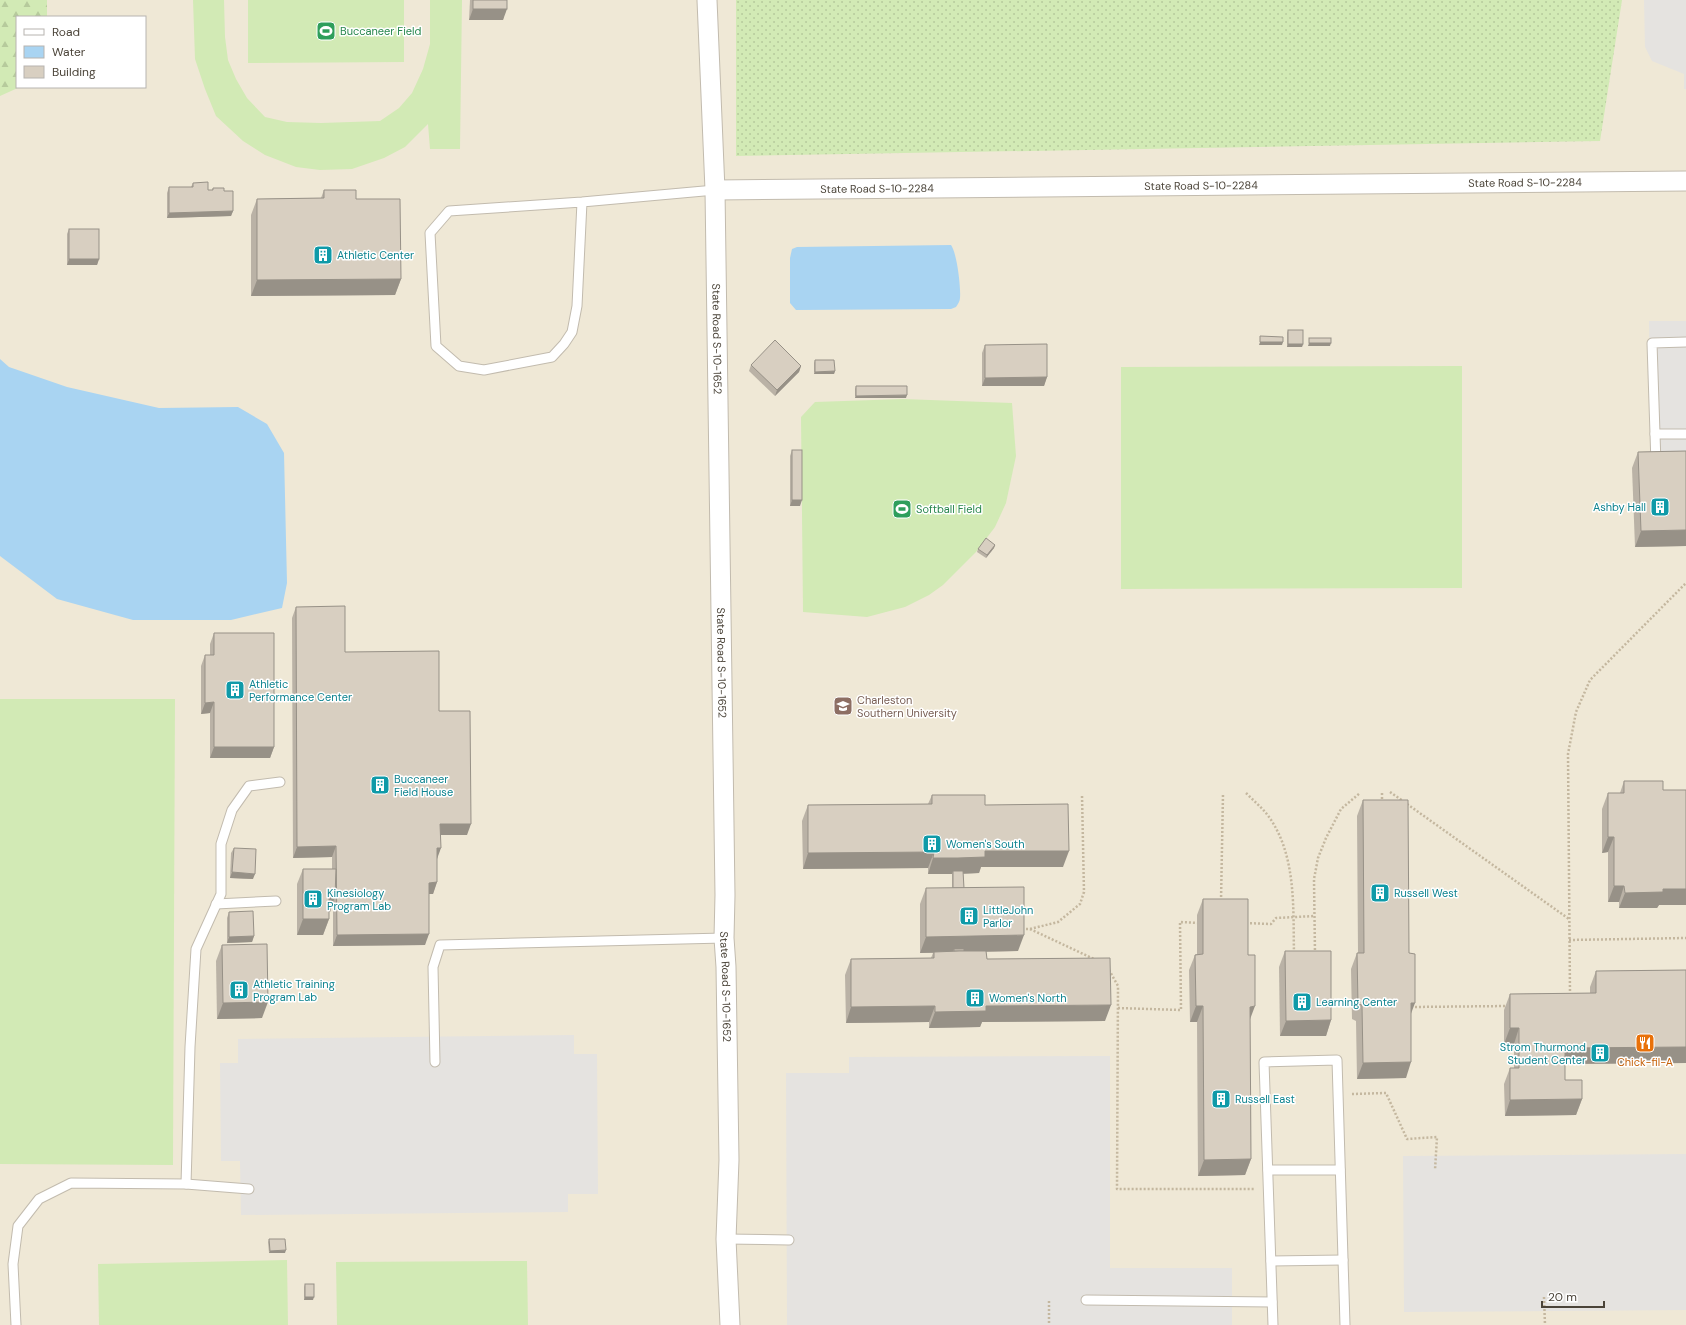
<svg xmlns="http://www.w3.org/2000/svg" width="1686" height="1325" font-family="'DM Sans',sans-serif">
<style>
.education{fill:#efe8d6;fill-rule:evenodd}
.grass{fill:url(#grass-dots)}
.forest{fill:url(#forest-firs)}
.pitch{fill:#d2eab5}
.parking{fill:#e5e3e0}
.water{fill:#a9d4f2}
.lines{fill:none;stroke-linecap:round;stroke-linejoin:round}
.lane-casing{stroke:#c2bbae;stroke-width:11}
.street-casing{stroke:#c2bbae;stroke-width:21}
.path{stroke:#c4b79f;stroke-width:2.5;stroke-dasharray:2 2;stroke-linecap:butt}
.lane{stroke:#fff;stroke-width:9}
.street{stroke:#fff;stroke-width:19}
.wall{fill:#bab2a6}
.shaded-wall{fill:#979187}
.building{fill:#d8cfc1;stroke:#979187}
.labels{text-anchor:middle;stroke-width:3;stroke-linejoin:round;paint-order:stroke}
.leisure-label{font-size:11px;fill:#27864d;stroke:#fff;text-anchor:start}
.street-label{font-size:11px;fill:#4b4439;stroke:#fff}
.culture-label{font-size:11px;fill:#0d838f;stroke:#fff;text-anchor:start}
.education-label{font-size:11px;fill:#785e54;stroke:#fff;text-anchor:start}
.food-label{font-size:11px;fill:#c56008;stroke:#fff}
</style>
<defs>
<pattern id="grass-dots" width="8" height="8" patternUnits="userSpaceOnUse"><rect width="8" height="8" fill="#d2eab5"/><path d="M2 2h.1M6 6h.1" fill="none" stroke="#b6ca9c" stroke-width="1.8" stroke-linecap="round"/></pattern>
<pattern id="forest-firs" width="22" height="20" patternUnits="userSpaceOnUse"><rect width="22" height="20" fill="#d2eab5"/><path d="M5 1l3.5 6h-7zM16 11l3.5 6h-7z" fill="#b6ca9c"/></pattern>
</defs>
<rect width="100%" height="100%" fill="#f6f3ec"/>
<!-- education -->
<path class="education" d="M0 0H1686V1325H0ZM17 17H145V87H17Z"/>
<!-- grass -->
<polygon class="grass" points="736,0 1622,0 1600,141 736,156"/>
<!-- forest -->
<polygon class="forest" points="0,0 47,0 47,17 17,17 17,87 20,87 0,96"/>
<!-- pitch -->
<g class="pitch">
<polygon points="193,0 224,0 225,37 228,60 236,79 247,98 265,117 287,122 321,123 380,121 399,108 412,93 423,69 430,44 430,0 462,0 460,149 430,149 428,124 405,147 384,158 352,169 320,170 296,167 265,155 243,141 216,116 205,89 195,59"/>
<polygon points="248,0 404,0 404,62 248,63"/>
<polygon points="1462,366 1462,588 1121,589 1121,367"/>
<polygon points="903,399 1012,403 1016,456 1006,503 995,527 976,552 943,585 929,595 905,607 867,617 803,612 801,417 815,402"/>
<polygon points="0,699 175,699 173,1165 0,1164"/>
<polygon points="287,1260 288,1325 99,1325 98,1264"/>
<polygon points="527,1261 528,1325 337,1325 336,1262"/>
</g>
<!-- parking -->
<g class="parking">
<polygon points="1644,0 1686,0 1686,89 1684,89 1684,74 1652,61 1645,47"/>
<polygon points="1649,321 1686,321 1686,467 1651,467"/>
<polygon points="574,1035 574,1054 597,1054 598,1194 568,1194 568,1212 241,1215 240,1161 221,1161 220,1063 238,1063 238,1039"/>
<polygon points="1110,1056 1110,1268 1232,1268 1232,1325 787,1325 786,1073 849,1073 849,1057"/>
<polygon points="1686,1154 1686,1310 1404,1312 1403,1156"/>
</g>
<!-- water -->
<g class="water">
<path d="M951 245C957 253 961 288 960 298 960 301 958 304 956 307L951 309 796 310 790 303V258L792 249 797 247Z"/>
<polygon points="0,359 9,367 67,387 159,408 238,407 267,424 284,453 287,583 282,608 231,620 133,620 57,599 0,556"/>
</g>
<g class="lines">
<!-- lane casing -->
<g class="lane-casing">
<g id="lane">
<polyline points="582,202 577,306 572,332 564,344 552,357 484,370 459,366 436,346 430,233 449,211 582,202 715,190"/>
<polyline points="1655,434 1686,434"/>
<polyline points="1656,464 1652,343 1686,342"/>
<polyline points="216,904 276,901"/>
<polyline points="435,1062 433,967 440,945 724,938"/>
<polyline points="1268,1170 1340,1170"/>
<polyline points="186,1184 190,1047 196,949 221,894 221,844 232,810 249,786 280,782"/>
<polyline points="726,1239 789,1240"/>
<polyline points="1271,1261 1343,1260"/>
<polyline points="1086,1300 1272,1302"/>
<polyline points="16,1325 13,1264 18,1226 39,1199 71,1183 186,1184 249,1189"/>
<polyline points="1273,1325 1264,1062 1337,1060 1345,1325"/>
</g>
</g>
<!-- street casing -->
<g class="street-casing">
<g id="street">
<path id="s1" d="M707 0 715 190 725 895 724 938 726 967 729 1160 726 1239 730 1325"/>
<path id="s2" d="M715 190 1686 181"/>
</g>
</g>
<!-- path -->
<g class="path">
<polyline points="1390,792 1403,801"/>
<path d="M1246 793C1253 800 1260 806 1266 813 1297 852 1293 908 1294 955"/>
<polyline points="1382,793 1382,802"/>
<polyline points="1407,804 1569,919"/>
<polyline points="1221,901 1223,794"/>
<polyline points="1246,923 1271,924 1276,918 1315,916"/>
<polyline points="1022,929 1030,929 1058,922 1080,904 1084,892 1082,795"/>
<polyline points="1030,929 1094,959"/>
<polyline points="1569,940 1686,938"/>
<polyline points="1315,954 1314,879 1318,858 1326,838 1341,809 1360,793"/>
<polyline points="1109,970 1118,986 1117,1189 1254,1189"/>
<polyline points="1570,995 1568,754 1576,712 1590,680 1686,583"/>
<polyline points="1411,1007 1508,1006"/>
<polyline points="1118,1008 1181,1010 1180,922 1199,923"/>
<polyline points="1352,1094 1386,1093 1407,1139 1437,1137 1435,1170"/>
<polyline points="1544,1297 1545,1325"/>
<polyline points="1049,1301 1049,1325"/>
</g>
<!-- lane -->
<use href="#lane" class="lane"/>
<!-- street -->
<use href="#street" class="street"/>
</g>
<!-- wall -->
<g class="wall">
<polygon points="470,0 507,0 503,20 469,20"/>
<polygon points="193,183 208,190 212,190 213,188 224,191 233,211 231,216 167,218 167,193 169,187 191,187"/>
<polygon points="324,190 356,199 401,279 395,295 251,296 251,215 257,199 321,198"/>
<polygon points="69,229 99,259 97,265 67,265 67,234"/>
<polygon points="1288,330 1303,344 1302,347 1287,347 1287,333"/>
<polygon points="985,345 1047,377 1044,386 982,386 982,353"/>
<polygon points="815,360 835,371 834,374 814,374 814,363"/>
<polygon points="751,365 801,366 799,372 775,396 749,371"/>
<polygon points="856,386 906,398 855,398 855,389"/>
<polygon points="792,450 800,506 790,506 790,456"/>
<polygon points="1686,451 1686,546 1635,547 1632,468 1638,452"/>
<polygon points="995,545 994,548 986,558 977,552 978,549"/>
<polygon points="296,607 345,652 439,711 467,835 441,835 437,859 437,882 433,894 429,894 425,945 333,946 333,904 330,912 329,912 329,919 323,935 297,935 297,884 303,869 332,869 332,857 293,858 292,618"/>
<polygon points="214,633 274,747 270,758 210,758 210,713 201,714 201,666 205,655 210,655 210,644"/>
<polygon points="1624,781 1659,905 1657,908 1619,908 1619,902 1608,902 1608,852 1602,853 1602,809 1608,793 1620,793"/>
<polygon points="932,795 985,805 1063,867 981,867 979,873 963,874 964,888 1018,951 986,952 987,959 1105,1021 982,1022 980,1027 929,1028 929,1022 846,1023 845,975 851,959 931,958 933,953 920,953 920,904 926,888 952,888 952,874 928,874 928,868 803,869 802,821 808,805 928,804"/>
<polygon points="1363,800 1409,953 1411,1014 1406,1078 1357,1079 1356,1021 1352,1019 1351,969 1357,953 1358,953 1357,816"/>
<polygon points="234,848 253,879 230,878 231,853"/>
<polygon points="1203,899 1248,955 1250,1019 1251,1159 1245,1175 1198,1176 1197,1022 1190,1022 1189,970 1195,955 1197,954 1197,915"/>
<polygon points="229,912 254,936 252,942 227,943 227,918"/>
<polygon points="222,945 262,1018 217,1019 216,961"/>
<polygon points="1285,951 1331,1020 1326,1036 1280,1036 1279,967"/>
<polygon points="1686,970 1686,1063 1565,1064 1565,1080 1582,1099 1576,1115 1505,1116 1504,1084 1510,1068 1514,1068 1514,1044 1504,1044 1504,1010 1510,994 1590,993 1590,987 1596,971"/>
<polygon points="269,1239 285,1253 269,1253 268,1242"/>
<polygon points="305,1284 313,1300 304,1300 304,1287"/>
</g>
<!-- shaded-wall -->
<g class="shaded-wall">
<polygon points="473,9 507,9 503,20 469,20"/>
<polygon points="233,211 231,216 167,218 169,213"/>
<polygon points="69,259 99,259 97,265 67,265"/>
<polygon points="401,279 395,295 251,296 257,280"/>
<polygon points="1260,342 1283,342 1282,345 1259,345"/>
<polygon points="1309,343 1331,343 1330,346 1308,346"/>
<polygon points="1288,344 1303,344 1302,347 1287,347"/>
<polygon points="801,366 799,372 775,396 777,390"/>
<polygon points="835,371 834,374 814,374 815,372"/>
<polygon points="1047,377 1044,386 982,386 985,378"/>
<polygon points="907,395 906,398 855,398 856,396"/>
<polygon points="792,500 802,500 800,506 790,506"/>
<polygon points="1686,530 1686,546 1635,547 1641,531"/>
<polygon points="995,545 994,548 986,558 987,555"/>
<polygon points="214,702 210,713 201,714 205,703"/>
<polygon points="214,747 274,747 270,758 210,758"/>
<polygon points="440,824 471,824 467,835 436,835"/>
<polygon points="1608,837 1614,837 1608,852 1602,853"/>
<polygon points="336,846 332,857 293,858 297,847"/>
<polygon points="437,848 441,848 437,859"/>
<polygon points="985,851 1069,851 1063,867 981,867 979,873 953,874 953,871 952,874 928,874 933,858"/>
<polygon points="934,852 928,868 803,869 808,853"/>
<polygon points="232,872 255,874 253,879 230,878"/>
<polygon points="437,882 433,894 425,894 429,883"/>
<polygon points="1614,886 1624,886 1619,902 1608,902"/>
<polygon points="1663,889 1686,889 1686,905 1659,905 1657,908 1619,908 1625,893"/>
<polygon points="329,896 335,896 330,912 323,912"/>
<polygon points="303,919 329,919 323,935 297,935"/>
<polygon points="429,934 425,945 333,946 337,935"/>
<polygon points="1024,935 1018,951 954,952 954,949 953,952 920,953 926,937"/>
<polygon points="254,936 252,942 227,943 229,937"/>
<polygon points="268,1002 262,1018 217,1019 223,1003"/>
<polygon points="1411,1003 1415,1003 1409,1019"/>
<polygon points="1111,1005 1105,1021 982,1022 980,1027 929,1028 935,1012 986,1006"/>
<polygon points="935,1006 929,1022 846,1023 851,1007"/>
<polygon points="1196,1006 1203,1006 1197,1022 1190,1022"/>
<polygon points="1255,1006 1249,1022 1250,1007"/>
<polygon points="1331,1020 1326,1036 1280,1036 1286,1021"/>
<polygon points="1510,1028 1519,1028 1514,1044 1504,1044"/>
<polygon points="1686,1047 1686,1063 1559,1064 1565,1048"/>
<polygon points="1411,1062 1406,1078 1357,1079 1363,1063"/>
<polygon points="1582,1099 1576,1115 1505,1116 1510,1100"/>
<polygon points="1251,1159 1245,1175 1198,1176 1204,1160"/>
<polygon points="286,1250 285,1253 269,1253 270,1251"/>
<polygon points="305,1297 314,1297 313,1300 304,1300"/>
</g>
<!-- building -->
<g class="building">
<rect x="473" y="0" width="34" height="9"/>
<polygon points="208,182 208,190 213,190 213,188 224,188 224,191 233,191 233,211 169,213 169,187 193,187 193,183"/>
<polygon points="324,190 356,190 356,199 400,199 401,279 257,280 257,199 324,198"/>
<rect x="69" y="229" width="30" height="30"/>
<rect x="1288" y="330" width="15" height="14"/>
<polygon points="1260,336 1283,337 1283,342 1260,342"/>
<rect x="1309" y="338" width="22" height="5"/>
<polygon points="775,340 801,366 777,390 751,365"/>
<polygon points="1047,344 1047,377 985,378 985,345"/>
<polygon points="815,360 834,360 835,371 815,372"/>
<polygon points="856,386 907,386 907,395 856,396"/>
<rect x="792" y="450" width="10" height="50"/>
<polygon points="1686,451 1686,530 1641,531 1638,452"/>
<polygon points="986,538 995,545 987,555 978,549"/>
<polygon points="345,606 345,652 439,651 439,711 470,711 471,824 440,824 441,848 437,848 437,882 429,883 429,934 337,935 336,846 297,847 296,607"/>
<polygon points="214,633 274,633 274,747 214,747 214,702 205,703 205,655 214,655"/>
<polygon points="1624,781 1663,781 1663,790 1686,790 1686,889 1663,889 1663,892 1625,893 1624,886 1614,886 1614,837 1608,837 1608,793 1624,793"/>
<polygon points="932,795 985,795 985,805 1068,804 1069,851 985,851 985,857 958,858 933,858 934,852 808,853 808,805 932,804"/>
<polygon points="1363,800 1408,800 1409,953 1415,954 1415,1003 1411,1003 1411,1062 1363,1063 1362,1005 1358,1004 1357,953 1364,953"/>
<polygon points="234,848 256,849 255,874 232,872"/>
<polygon points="303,869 336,869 335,896 329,896 329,919 303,919"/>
<polygon points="953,871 963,871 964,888 953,888"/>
<polygon points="1024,887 1024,935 926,937 926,888"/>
<polygon points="1203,899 1248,899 1248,955 1255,955 1255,1006 1250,1007 1251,1159 1204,1160 1203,1006 1196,1006 1195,955 1203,954"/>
<polygon points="253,911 254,936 229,937 229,912"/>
<polygon points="267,944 268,1002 223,1003 222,945"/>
<rect x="954" y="949" width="10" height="2"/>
<polygon points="959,951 986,951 987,959 1110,958 1111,1005 986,1006 986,1011 935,1012 935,1006 851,1007 851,959 934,958 934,952"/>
<polygon points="1285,951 1331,951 1331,1020 1286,1021"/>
<polygon points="1686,970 1686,1047 1565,1048 1565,1080 1582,1080 1582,1099 1510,1100 1510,1068 1519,1068 1519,1028 1510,1028 1510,994 1596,993 1596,971"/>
<polygon points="269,1239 285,1239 286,1250 270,1251"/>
<rect x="305" y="1284" width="9" height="13"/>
</g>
<!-- icons -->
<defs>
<g id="stadium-square" transform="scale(1)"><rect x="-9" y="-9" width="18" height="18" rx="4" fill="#2e9e5b" stroke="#fff"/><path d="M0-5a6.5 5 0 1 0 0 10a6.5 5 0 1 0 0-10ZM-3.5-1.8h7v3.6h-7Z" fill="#fff"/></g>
<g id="building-square" transform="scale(1)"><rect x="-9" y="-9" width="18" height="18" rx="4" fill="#0f9aa8" stroke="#fff"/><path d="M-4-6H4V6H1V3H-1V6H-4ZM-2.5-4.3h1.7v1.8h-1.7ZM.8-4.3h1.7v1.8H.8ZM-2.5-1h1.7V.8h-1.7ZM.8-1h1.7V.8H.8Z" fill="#fff"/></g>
<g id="university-square" transform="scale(1)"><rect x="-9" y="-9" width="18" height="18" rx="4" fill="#8d6e63" stroke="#fff"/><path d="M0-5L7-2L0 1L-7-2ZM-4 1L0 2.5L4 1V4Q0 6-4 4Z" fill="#fff"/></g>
<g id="restaurant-square" transform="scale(1)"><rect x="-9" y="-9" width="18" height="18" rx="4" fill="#e8710a" stroke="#fff"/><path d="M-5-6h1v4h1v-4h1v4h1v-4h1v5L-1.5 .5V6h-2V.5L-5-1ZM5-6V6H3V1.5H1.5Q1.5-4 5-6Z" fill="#fff"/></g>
</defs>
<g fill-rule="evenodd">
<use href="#stadium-square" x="326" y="31"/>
<use href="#building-square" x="323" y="255"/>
<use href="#building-square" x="1660" y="507"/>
<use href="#stadium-square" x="902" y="509"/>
<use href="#building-square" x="235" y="690"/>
<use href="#university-square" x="843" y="706"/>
<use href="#building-square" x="380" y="785"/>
<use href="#building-square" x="932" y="844"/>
<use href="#building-square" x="1380" y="893"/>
<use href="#building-square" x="313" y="899"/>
<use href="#building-square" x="969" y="916"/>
<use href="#building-square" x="239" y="990"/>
<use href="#building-square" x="975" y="998"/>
<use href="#building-square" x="1302" y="1002"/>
<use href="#restaurant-square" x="1645" y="1043"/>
<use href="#building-square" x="1600" y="1053"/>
<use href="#building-square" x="1221" y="1099"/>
</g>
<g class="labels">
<!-- leisure labels -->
<g class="leisure-label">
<text x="340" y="35">Buccaneer Field</text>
<text x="916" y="513">Softball Field</text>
</g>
<!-- street labels -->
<g class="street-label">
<text dy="4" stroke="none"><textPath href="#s2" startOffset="810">State Road S-10-2284</textPath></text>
<text dy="4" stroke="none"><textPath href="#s2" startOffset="486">State Road S-10-2284</textPath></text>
<text dy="4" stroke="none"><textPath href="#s2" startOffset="162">State Road S-10-2284</textPath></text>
<text dy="4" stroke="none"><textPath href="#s1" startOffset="339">State Road S-10-1652</textPath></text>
<text dy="4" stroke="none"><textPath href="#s1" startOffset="663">State Road S-10-1652</textPath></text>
<text dy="4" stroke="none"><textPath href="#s1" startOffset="987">State Road S-10-1652</textPath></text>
</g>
<!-- culture labels -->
<g class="culture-label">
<text x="337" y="259">Athletic Center</text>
<text x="1646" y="511" text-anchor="end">Ashby Hall</text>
<text x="249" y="688">Athletic<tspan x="249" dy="13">Performance Center</tspan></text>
<text x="394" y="783">Buccaneer<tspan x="394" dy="13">Field House</tspan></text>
<text x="946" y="848">Women's South</text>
<text x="327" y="897">Kinesiology<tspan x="327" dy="13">Program Lab</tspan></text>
<text x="1394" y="897">Russell West</text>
<text x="983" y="914">LittleJohn<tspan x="983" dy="13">Parlor</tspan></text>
<text x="253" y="988">Athletic Training<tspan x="253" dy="13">Program Lab</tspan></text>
<text x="989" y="1002">Women's North</text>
<text x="1316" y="1006">Learning Center</text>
<text x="1586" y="1051" text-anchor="end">Strom Thurmond<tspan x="1586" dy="13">Student Center</tspan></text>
<text x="1235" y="1103">Russell East</text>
</g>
<!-- education labels -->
<g class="education-label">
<text x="857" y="704">Charleston<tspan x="857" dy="13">Southern University</tspan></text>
</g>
<!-- food labels -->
<g class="food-label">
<text x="1645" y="1066">Chick-fil-A</text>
</g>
</g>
<!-- legend -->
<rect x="16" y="16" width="130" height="72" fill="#ffffff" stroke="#b7b4b0"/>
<rect x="24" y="29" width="20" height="6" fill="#ffffff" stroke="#b7b4b0"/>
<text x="52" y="36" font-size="12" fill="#4b4439">Road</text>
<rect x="24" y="46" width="20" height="12" fill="#a9d4f2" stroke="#b7b4b0"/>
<text x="52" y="56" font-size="12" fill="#4b4439">Water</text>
<rect x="24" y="66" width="20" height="12" fill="#d8cfc1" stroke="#b7b4b0"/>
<text x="52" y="76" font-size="12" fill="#4b4439">Building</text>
<!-- scale -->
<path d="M1542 1301v6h62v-6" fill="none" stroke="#4b4439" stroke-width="2"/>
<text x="1548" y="1301" font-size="12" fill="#4b4439" stroke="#ffffff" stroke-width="3" paint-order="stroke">20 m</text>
</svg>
